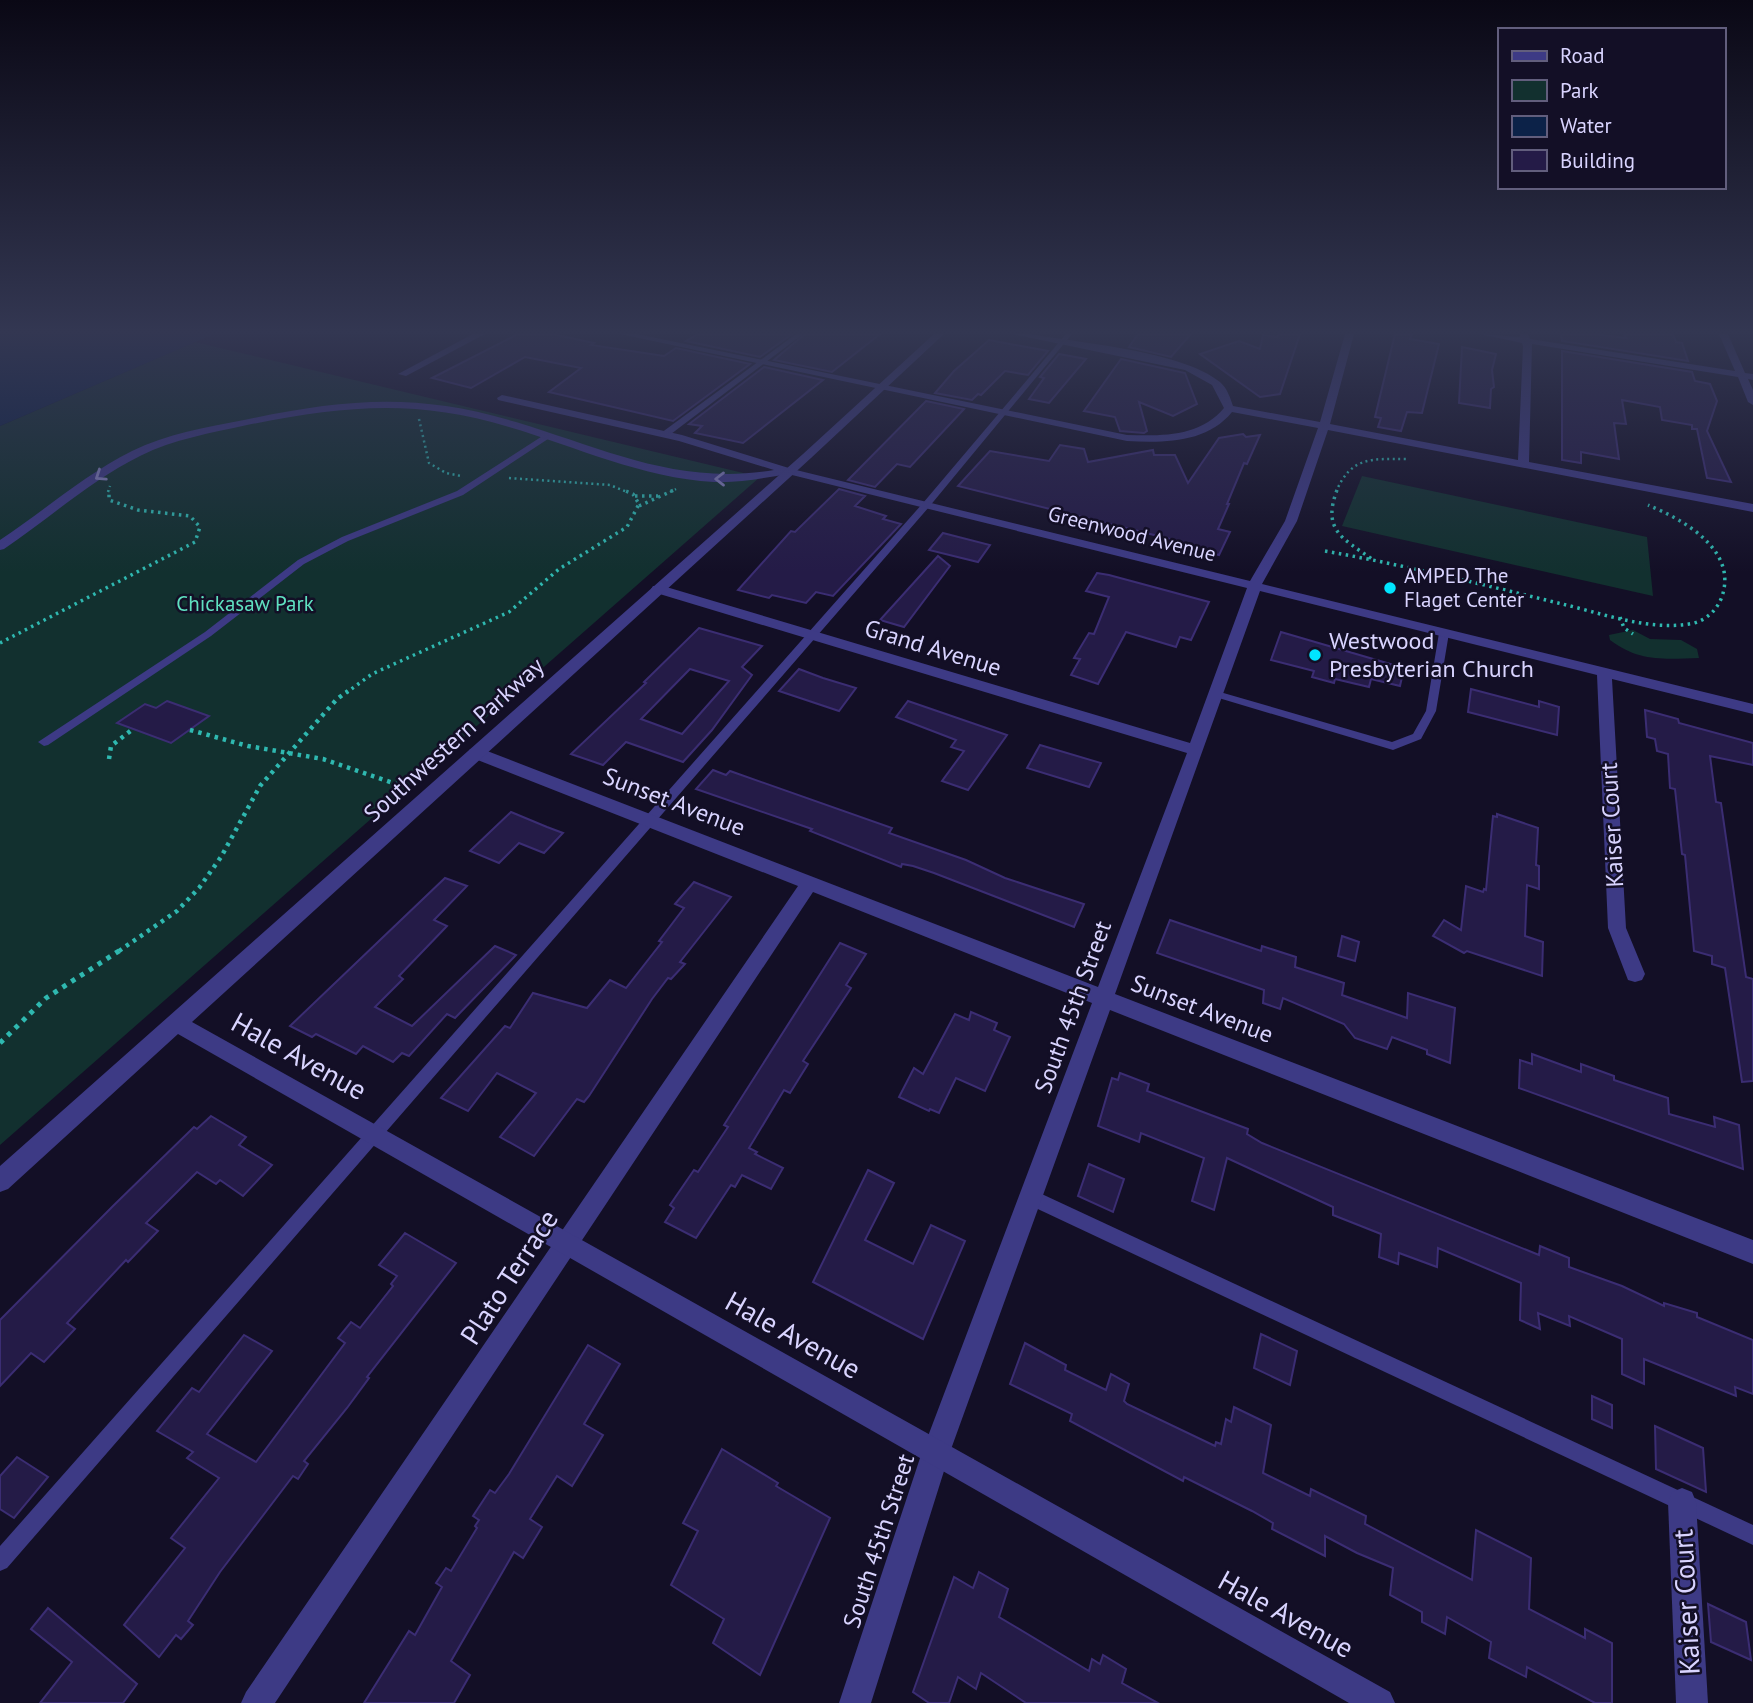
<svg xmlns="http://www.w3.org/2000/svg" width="1753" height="1703" font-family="'PT Sans',sans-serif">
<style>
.green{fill:#12302f}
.water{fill:#0c2248}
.building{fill:#241b47;stroke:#3b2d73;stroke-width:2;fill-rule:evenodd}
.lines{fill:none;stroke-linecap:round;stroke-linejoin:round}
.path-far3{stroke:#2fb8b0;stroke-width:2.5;stroke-dasharray:2 3.5;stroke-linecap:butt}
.path-far2{stroke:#2fb8b0;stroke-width:3.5;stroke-dasharray:2.5 4.5;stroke-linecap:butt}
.path-far1{stroke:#2fb8b0;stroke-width:4.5;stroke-dasharray:3.5 5;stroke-linecap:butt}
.path{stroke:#2fb8b0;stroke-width:5;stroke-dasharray:4.5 6;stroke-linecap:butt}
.service{fill:#3d3a85;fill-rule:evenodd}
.minor{fill:#3d3a85;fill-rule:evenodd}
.tertiary{fill:#3d3a85;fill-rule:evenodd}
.oneway{stroke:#837fbc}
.poi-dot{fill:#00e5ff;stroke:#130f26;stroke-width:2.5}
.labels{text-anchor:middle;stroke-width:5;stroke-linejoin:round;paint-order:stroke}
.far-street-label{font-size:21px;fill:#d9d4ff;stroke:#130f26}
.far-poi-label{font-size:21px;fill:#d9d4ff;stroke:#130f26;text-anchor:start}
.far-park-label{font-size:21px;fill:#5fe0c0;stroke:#130f26}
.poi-label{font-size:24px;fill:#d9d4ff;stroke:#130f26;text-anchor:start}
.street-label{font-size:24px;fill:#d9d4ff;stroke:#130f26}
.near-street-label{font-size:28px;fill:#d9d4ff;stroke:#130f26}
</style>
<rect width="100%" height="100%" fill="#130f26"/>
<!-- green -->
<g class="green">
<polygon points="195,342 760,477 0,1145 0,426"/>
<polygon points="1362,476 1647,537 1653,596 1342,526"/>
<path d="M1633 630 1650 639 1681 640 1697 649 1699 658C1663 659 1639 662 1610 640L1609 635Z"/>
</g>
<!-- water -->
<polygon class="water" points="0,334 214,334 0,426"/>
<!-- building -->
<g class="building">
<polygon points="518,334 552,334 594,343 591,345 664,356 676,348 750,364 673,421 549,392 581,368 525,357 471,388 432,378"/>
<polygon points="698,334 792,334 760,357 686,341"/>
<polygon points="805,334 880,334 832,372 774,360"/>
<polygon points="1138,334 1191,334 1171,357 1129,347"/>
<polygon points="1279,334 1300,334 1280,394 1260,397 1200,354 1239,341 1260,349 1263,335 1277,337"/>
<polygon points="1395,334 1412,334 1410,339 1439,344 1422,413 1407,412 1401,431 1378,427 1381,418 1375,417"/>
<polygon points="1561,334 1593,334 1626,338 1624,334 1673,334 1676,342 1682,343 1688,361 1562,341"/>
<polygon points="989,340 1048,351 1028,375 1005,371 981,395 978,394 972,400 935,393 954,371"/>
<polygon points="1462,347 1496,354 1492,370 1494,387 1491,389 1490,408 1459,403"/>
<polygon points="1562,351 1692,372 1695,381 1710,384 1717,401 1707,431 1731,482 1707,478 1697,429 1692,429 1692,425 1662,420 1660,407 1622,400 1626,424 1614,423 1619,459 1581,452 1581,463 1562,460"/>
<polygon points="1059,354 1086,359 1049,403 1029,399 1044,378 1040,377"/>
<polygon points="1121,359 1185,373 1197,404 1173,416 1139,402 1147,431 1144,433 1120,431 1115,417 1084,411"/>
<polygon points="764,367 823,380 743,443 695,433 702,426 689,424"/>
<polygon points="926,401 964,409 910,467 897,464 875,487 848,480"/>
<polygon points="1243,434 1246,437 1260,435 1247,464 1244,463 1227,504 1229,504 1218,529 1230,532 1219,555 1180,545 1182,542 958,486 990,451 1049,461 1060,445 1084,449 1088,462 1153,450 1154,455 1175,455 1188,483 1219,438"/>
<polygon points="839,489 865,496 855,506 886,516 883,519 901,524 833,596 816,592 806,603 772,595 769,598 738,590 791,531 795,532"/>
<polygon points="943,533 990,545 978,562 929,550"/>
<polygon points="938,556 950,566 904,627 880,620"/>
<polygon points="1097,573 1109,575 1209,602 1191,640 1180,637 1176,647 1126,632 1098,684 1071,675 1080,659 1074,658 1089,633 1094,634 1109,597 1086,591"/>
<path d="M699 628 762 646 742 667 752 675 712 730 683 762 626 742 603 765 571 754 646 683 644 682ZM690 669 729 681 682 734 641 719Z"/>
<polygon points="1281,632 1404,668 1400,686 1371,679 1369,687 1335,679 1334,683 1312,677 1314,671 1271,660"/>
<polygon points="799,669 823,678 856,688 839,711 779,691"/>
<polygon points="1471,689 1539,707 1539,701 1559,707 1557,735 1468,712"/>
<polygon points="167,701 209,716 171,743 117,723 145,704 156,708"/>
<polygon points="908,701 1007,735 968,790 942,781 964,751 951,747 956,740 896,717"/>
<polygon points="1645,710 1678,719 1679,723 1753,743 1753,765 1710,756 1716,802 1721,803 1746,977 1753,979 1753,1081 1742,1082 1725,968 1712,964 1712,956 1694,951 1685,855 1682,854 1675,789 1670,788 1668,754 1657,751 1655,739 1647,737"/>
<polygon points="1040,745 1101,763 1089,787 1027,768"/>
<polygon points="713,770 726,775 730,771 892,828 889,833 966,860 1005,878 1084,904 1074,927 934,873 913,866 902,864 901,867 810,831 812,829 696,789"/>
<polygon points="511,812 547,827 563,833 544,853 519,843 499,863 470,851"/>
<polygon points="1497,814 1538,828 1536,865 1539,866 1539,889 1527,885 1525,936 1543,942 1542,976 1467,951 1464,953 1433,936 1444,920 1461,930 1466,886 1483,892 1484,889 1486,890 1493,816 1497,817"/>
<polygon points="445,878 467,886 434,920 447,926 399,976 403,979 375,1007 412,1026 495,946 516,955 455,1018 447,1014 409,1056 402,1053 393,1062 363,1046 356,1054 316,1034 312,1037 290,1026"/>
<polygon points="694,882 731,897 680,962 685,964 671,979 668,978 652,999 589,1096 584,1102 577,1099 534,1156 500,1137 536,1093 497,1073 468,1111 441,1098 505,1026 510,1028 533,993 587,1008 610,980 626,988 662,942 659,941 684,908 675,904"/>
<polygon points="1170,920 1261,951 1262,946 1296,957 1295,967 1344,983 1342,995 1407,1018 1408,993 1455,1008 1450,1063 1427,1054 1427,1050 1392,1037 1387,1049 1355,1038 1344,1024 1283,998 1280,1009 1263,1003 1264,990 1157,953"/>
<polygon points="1342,936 1359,942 1355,961 1338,956"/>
<polygon points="840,943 866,954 846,985 851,988 803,1061 808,1064 790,1093 784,1090 749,1148 757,1152 755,1154 783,1168 771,1189 742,1175 735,1187 731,1185 696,1238 665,1222 674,1208 670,1205 694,1170 698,1172 728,1127 724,1125"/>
<polygon points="971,1012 997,1023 994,1030 1010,1037 985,1091 956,1078 939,1113 930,1109 929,1111 899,1097 914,1068 923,1074 955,1014 969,1020"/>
<polygon points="1532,1054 1581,1072 1581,1064 1614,1076 1614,1080 1668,1098 1669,1114 1715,1127 1714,1117 1739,1125 1743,1169 1519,1088 1520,1060 1532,1064"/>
<polygon points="1120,1073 1149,1084 1147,1091 1248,1129 1247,1134 1262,1143 1539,1255 1540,1246 1569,1258 1569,1267 1622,1286 1664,1306 1664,1303 1697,1313 1697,1317 1753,1340 1753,1394 1735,1387 1736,1396 1644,1359 1644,1384 1622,1374 1622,1339 1569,1316 1570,1326 1538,1313 1540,1329 1520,1320 1521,1283 1438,1248 1437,1267 1399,1253 1398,1264 1379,1257 1381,1234 1333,1215 1333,1207 1227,1158 1214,1210 1192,1201 1204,1158 1141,1133 1139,1142 1098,1126 1112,1078 1118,1080"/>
<polygon points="211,1116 246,1137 239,1145 272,1165 243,1196 220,1180 216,1184 197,1172 146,1223 158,1231 128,1262 126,1260 67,1323 75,1329 44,1362 31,1353 0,1386 0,1320 113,1206 194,1127 197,1129"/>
<polygon points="1089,1164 1124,1179 1113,1212 1078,1196"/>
<polygon points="868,1170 894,1183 865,1240 913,1264 931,1225 965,1241 923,1339 813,1282"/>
<polygon points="405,1233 456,1263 367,1377 369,1378 347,1408 304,1461 308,1464 298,1479 293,1476 220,1572 188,1621 193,1625 181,1639 176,1635 159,1657 124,1625 185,1548 171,1538 219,1478 187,1458 193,1452 157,1431 192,1388 199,1392 244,1335 272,1351 207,1434 256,1462 345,1343 338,1338 351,1322 360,1328 393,1286 391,1284 397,1276 379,1265"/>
<polygon points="1261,1334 1297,1351 1290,1385 1254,1368"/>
<polygon points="1025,1343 1066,1365 1065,1370 1106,1390 1111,1374 1129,1384 1124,1401 1127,1404 1215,1446 1216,1442 1221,1444 1226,1419 1231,1422 1234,1407 1271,1425 1263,1473 1310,1496 1311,1489 1366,1516 1365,1524 1472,1580 1476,1530 1531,1558 1529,1609 1585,1638 1585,1629 1612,1643 1612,1703 1595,1703 1527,1667 1526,1677 1489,1658 1491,1642 1447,1617 1445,1634 1422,1622 1422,1612 1390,1595 1393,1568 1357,1553 1325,1536 1325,1556 1272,1529 1273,1523 1252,1511 1184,1477 1183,1481 1070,1421 1072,1414 1010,1384"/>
<polygon points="588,1345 620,1364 584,1424 603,1435 572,1486 557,1476 530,1519 542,1527 523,1558 514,1552 451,1661 470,1675 454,1703 364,1703 409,1631 415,1635 442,1587 436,1583 446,1568 451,1571 477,1528 475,1526 479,1520 473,1516 490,1490 495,1493 509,1474"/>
<polygon points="1592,1396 1612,1405 1612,1428 1592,1419"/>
<polygon points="1655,1426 1703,1448 1706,1492 1656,1469"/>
<polygon points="722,1449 778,1483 776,1486 830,1518 760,1675 713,1643 724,1619 671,1585 698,1531 683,1523"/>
<polygon points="17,1457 48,1477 14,1518 0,1509 0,1476"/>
<polygon points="979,1572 1008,1589 999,1617 1089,1671 1092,1659 1100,1664 1103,1655 1126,1669 1122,1683 1158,1703 1026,1703 981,1673 976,1689 958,1677 949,1703 929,1703 913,1692 954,1577 973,1588"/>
<polygon points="1708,1604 1746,1622 1751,1660 1711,1642"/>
<polygon points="48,1608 137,1684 123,1703 40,1703 72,1662 31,1629"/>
</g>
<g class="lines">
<!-- path-far3 -->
<g class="path-far3">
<polyline points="419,419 429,463 446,473 461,476"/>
<polyline points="509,478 610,485 627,492"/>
<polyline points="108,492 110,486"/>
<polyline points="670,492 676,489"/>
<path d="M1336 492C1351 456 1372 459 1406 459"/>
</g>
<!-- path-far2 -->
<g class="path-far2">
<path d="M1337 490C1322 530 1342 538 1372 559"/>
<polyline points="635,496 658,496"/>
<polyline points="639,506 674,490"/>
<path d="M1325 551C1404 565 1481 584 1558 603 1598 612 1647 631 1689 624 1703 622 1715 613 1721 599 1740 551 1684 520 1648 505"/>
<polyline points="1620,617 1624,628 1633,634"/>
<polyline points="0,643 195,542 200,527 190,516 138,510 109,500 109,490"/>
<polyline points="346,693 372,674 509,612 559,569 627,527 639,504 633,494 623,490"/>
</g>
<!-- path-far1 -->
<g class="path-far1">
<polyline points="190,730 248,746 323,759 402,786"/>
<polyline points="109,759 111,746 133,729"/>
<polyline points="119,951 177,911 199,888 221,857 260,786 337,699 348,691"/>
</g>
<!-- path -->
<polyline class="path" points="0,1043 46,998 122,949"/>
<!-- service -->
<g class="service">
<polygon points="796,334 803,334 667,437 661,437 661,433"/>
<polygon points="1066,334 1072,334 929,507 7,1568 0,1571 0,1546 923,503"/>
<polygon points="544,435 551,437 463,495 348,541 304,564 211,636 48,745 44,746 38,742 205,632 298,560 342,537 457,491"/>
<polygon points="1444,630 1449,633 1436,711 1421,739 1393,750 1212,696 1211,694 1216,691 1220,692 1392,742 1413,734 1426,711 1439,633"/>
<polygon points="1031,1189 1753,1525 1753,1545 1025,1203 1023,1197 1025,1191"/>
</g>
<!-- minor -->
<g class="minor">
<polygon points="473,334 485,334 406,376 398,374"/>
<path d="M620 334H637L1127 435C1162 436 1200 437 1224 408L1212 385 1185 370 1012 334H1030C1080 343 1182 351 1220 382 1227 388 1230 397 1233 406L1320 422 1345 334H1354L1330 424 1518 460 1523 346 1522 343 1480 334 1520 337V334H1528L1530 339 1735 371 1719 334H1728L1745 373 1753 374V380L1748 379 1753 390V405L1748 402 1738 377 1532 344 1529 462 1753 504V512L1328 430 1297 521 1262 584 1753 704V714L1612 679 1626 928 1645 974 1642 980 1635 982 1628 980 1608 928 1597 675 1260 591 1115 994 1753 1240V1264L1110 1010 950 1452 871 1703H839L922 1452 1092 1003 813 892 275 1703H241L246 1692 798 886 470 757 468 753 470 749H482L1098 987 1187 753 653 592 651 589 653 586H663L1190 743 1247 588 788 474C763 478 739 483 714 482 642 478 577 447 509 427 414 398 343 406 247 425 211 433 174 439 140 456 91 480 50 518 4 549L0 550V540C44 511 84 475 132 451 167 434 206 427 244 420 345 399 416 392 516 422 605 449 678 486 774 470L679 441 498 400 497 398 502 395 682 435 792 469 1250 581 1285 521 1318 428 1232 412C1207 443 1164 443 1127 441Z"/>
<polygon points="1682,1488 1692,1492 1696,1502 1708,1703 1676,1703 1668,1502 1672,1492"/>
</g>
<!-- tertiary -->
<polygon class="tertiary" points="934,334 944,334 811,458 192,1022 1390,1692 1395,1703 1349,1703 178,1034 8,1189 0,1192 0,1166 803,454"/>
</g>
<!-- one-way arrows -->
<defs><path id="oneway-chevron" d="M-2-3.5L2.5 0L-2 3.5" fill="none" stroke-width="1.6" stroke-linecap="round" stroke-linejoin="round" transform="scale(1.75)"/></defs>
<g class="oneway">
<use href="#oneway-chevron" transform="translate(100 476) rotate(146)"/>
<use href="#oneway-chevron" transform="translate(720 479) rotate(180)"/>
</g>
<!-- sky -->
<linearGradient id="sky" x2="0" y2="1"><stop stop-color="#0a0815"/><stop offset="0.58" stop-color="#333752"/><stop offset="1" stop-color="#333752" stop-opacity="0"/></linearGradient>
<rect width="1753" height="572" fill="url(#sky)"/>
<!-- markers -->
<g class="poi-dot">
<circle cx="1390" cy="588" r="7"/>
<circle cx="1315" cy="655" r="7"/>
</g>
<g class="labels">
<!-- far-street labels -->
<g class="far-street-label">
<text transform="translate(1132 534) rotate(14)" y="7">Greenwood Avenue</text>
</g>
<!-- far-poi labels -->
<g class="far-poi-label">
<text x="1404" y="583">AMPED The<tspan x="1404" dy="24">Flaget Center</tspan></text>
</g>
<!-- far-park labels -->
<g class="far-park-label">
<text x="245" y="611">Chickasaw Park</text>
</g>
<!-- poi labels -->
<g class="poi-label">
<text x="1329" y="649">Westwood<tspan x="1329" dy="28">Presbyterian Church</tspan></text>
</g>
<!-- street labels -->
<g class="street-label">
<text transform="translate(933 648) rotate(17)" y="8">Grand Avenue</text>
<text transform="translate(454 740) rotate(-42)" y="8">Southwestern Parkway</text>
<text transform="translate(674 802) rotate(21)" y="8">Sunset Avenue</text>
<text transform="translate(1612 825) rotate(-93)" y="8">Kaiser Court</text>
<text transform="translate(1073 1007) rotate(-70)" y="8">South 45th Street</text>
<text transform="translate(1202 1009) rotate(21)" y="8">Sunset Avenue</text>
<text transform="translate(879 1541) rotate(-72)" y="8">South 45th Street</text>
</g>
<!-- near-street labels -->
<g class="near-street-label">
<text transform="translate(299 1056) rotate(29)" y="10">Hale Avenue</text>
<text transform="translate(509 1277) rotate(-57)" y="10">Plato Terrace</text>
<text transform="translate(793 1335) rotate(29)" y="10">Hale Avenue</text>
<text transform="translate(1686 1602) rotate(-93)" y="10">Kaiser Court</text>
<text transform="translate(1286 1614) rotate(29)" y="10">Hale Avenue</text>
</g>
</g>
<!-- legend -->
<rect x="1498" y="28" width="228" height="161" fill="#130f26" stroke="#625e7d" stroke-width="2"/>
<rect x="1512" y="51" width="35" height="10" fill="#3d3a85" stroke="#625e7d" stroke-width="2"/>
<text x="1560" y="63" font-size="21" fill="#d9d4ff">Road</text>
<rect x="1512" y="80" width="35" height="21" fill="#12302f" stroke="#625e7d" stroke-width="2"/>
<text x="1560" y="98" font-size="21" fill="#d9d4ff">Park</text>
<rect x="1512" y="116" width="35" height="21" fill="#0c2248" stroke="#625e7d" stroke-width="2"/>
<text x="1560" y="133" font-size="21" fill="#d9d4ff">Water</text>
<rect x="1512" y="150" width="35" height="21" fill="#241b47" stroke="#625e7d" stroke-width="2"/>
<text x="1560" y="168" font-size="21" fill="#d9d4ff">Building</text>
</svg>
